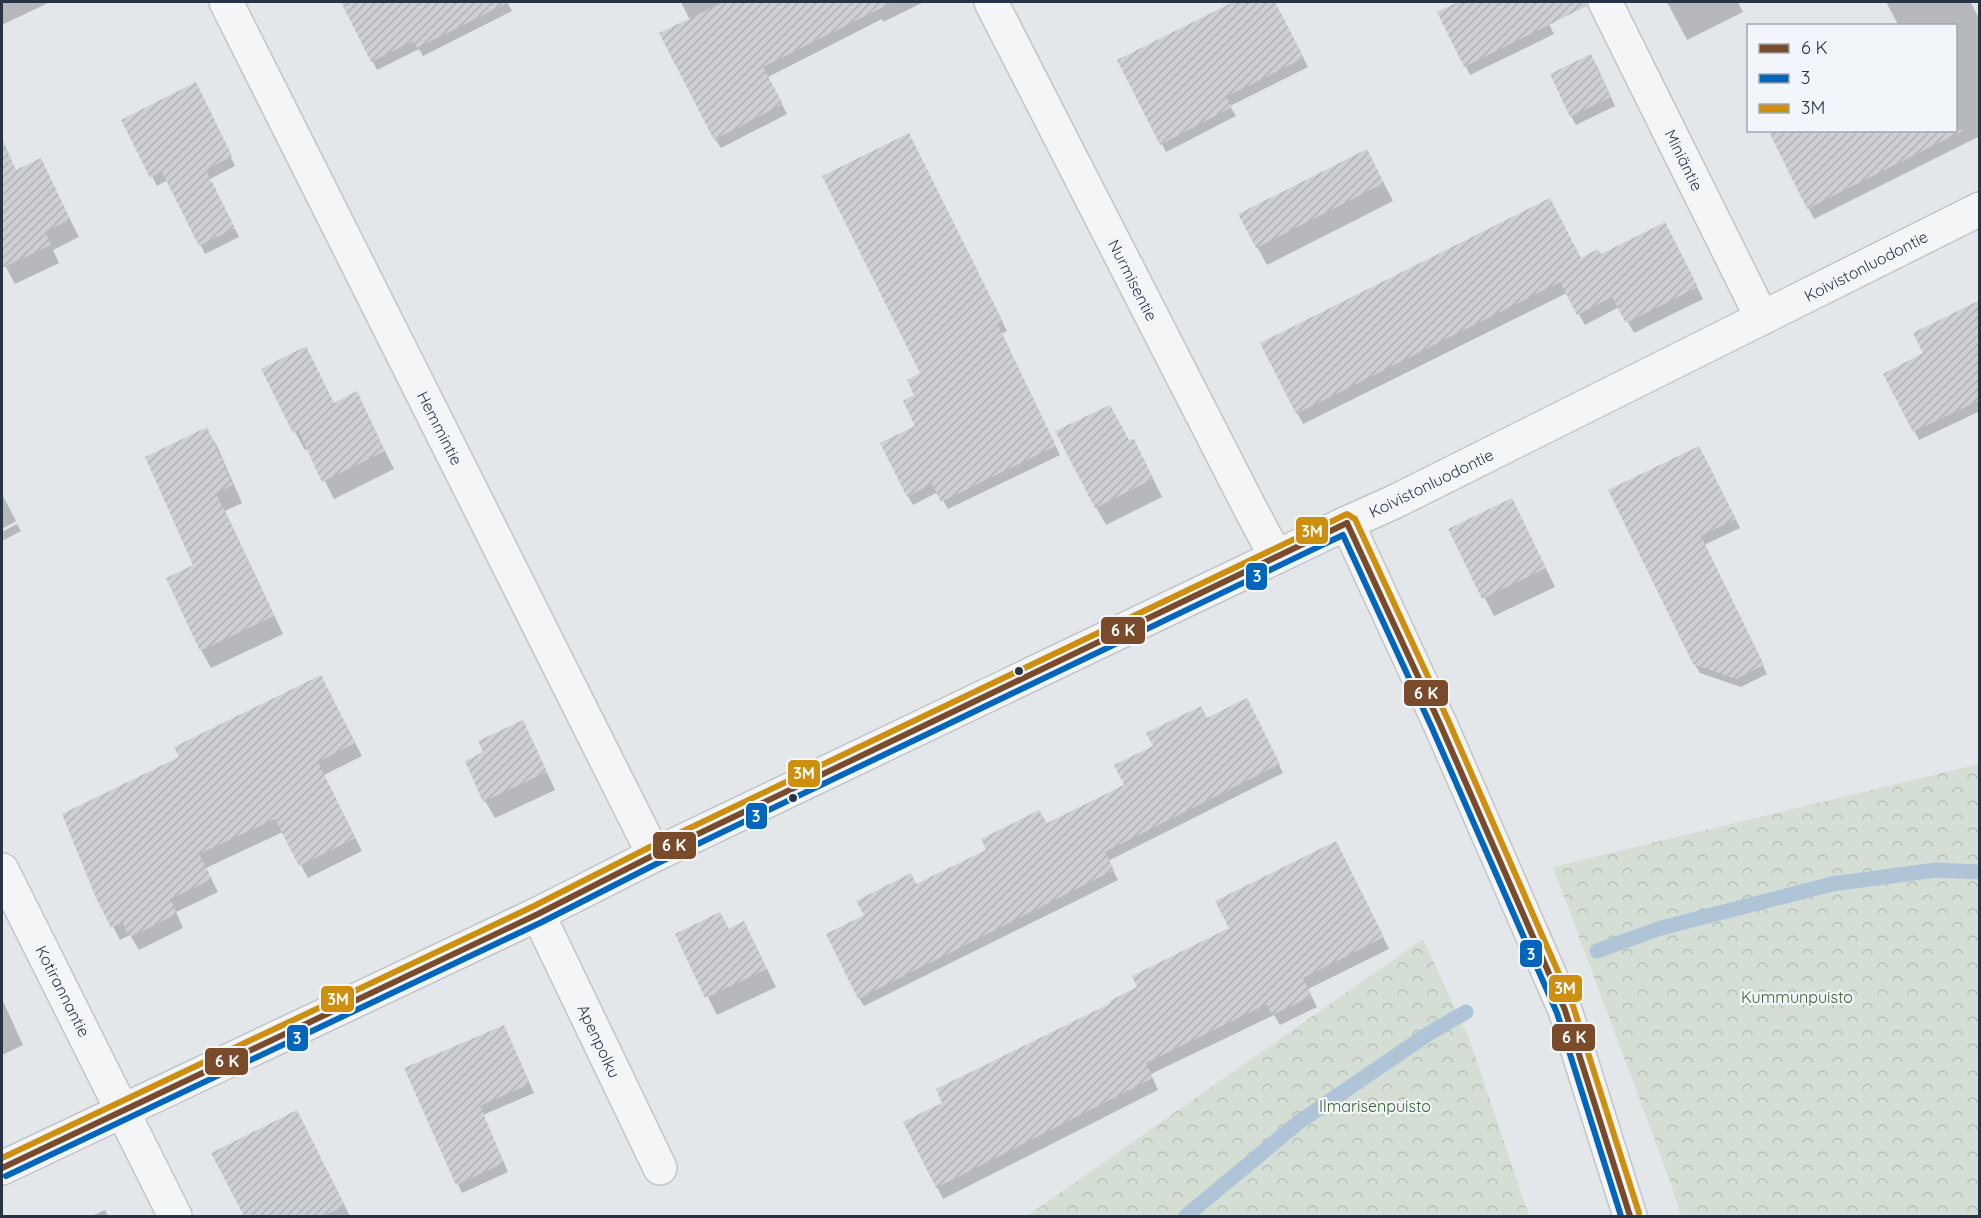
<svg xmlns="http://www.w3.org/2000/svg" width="1981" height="1218" font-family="Quicksand,sans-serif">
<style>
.park{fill:url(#park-crowns)}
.shadow{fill:#0003}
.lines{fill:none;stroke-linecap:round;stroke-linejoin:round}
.stream{stroke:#b0c4d7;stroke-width:15}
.building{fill:url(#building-hatch)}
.street-casing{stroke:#c2c5c8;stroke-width:36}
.street{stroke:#f4f5f6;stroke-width:33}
.bus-1-casing{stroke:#f2f5f9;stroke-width:10}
.bus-2-casing{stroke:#f2f5f9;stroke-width:10}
.bus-3-casing{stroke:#f2f5f9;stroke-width:10}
.bus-1{stroke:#7a4b2a;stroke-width:6}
.bus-2{stroke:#0065bd;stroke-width:6}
.bus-3{stroke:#ce8f0e;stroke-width:6}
.bus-dot{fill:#283446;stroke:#f2f5f9;stroke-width:2}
.labels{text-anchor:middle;stroke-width:4.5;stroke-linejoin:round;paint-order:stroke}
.street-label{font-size:16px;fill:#283446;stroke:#f2f5f9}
.park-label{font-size:16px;fill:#3e6334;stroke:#f2f5f9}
.line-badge{stroke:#f2f5f9;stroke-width:2}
.badge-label{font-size:16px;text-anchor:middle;font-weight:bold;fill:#fff}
</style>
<defs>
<pattern id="park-crowns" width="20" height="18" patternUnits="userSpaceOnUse" patternTransform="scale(1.5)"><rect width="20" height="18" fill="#d5ded4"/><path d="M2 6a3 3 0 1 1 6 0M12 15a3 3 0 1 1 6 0" fill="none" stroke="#b7bfb7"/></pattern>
<pattern id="building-hatch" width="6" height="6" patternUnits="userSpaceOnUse" patternTransform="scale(1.5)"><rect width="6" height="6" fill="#cdcfd2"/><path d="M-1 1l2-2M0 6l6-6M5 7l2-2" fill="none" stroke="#b0b2b6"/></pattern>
</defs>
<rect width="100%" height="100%" fill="#e4e7ea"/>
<!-- park -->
<g class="park">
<polygon points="1979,764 1979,1216 1681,1216 1670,1181 1553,867"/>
<polygon points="1423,939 1470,1041 1529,1216 1027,1216"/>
</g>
<!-- shadow -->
<g class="shadow">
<polygon points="2,2 50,2 2,25"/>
<polygon points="369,2 507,2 512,11 423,56 419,49 377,70 348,12"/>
<polygon points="681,2 924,2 883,22 882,19 768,77 787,114 721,148 715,139 690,20"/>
<polygon points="1237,2 1274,2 1308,67 1230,106 1236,116 1166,152 1119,61"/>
<polygon points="1461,2 1538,2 1554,34 1470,75 1439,12"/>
<polygon points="1667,2 1738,2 1743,12 1687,40"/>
<polygon points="1886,2 1973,2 1971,3 1980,20 1980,136 1814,219 1773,137 1956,130 1956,26 1899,26"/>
<polygon points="1596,64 1615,106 1576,125 1571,116"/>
<polygon points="200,92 235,166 210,179 239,237 205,254 168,180 157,186 123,120"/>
<polygon points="913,143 1007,331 1001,334 1060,455 948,509 938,492 913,505 908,496 917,426 916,395 922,374"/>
<polygon points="40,160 79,237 53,250 59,263 15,284 2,260 2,179"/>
<polygon points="1376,168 1393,201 1267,265 1240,215"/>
<polygon points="1671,235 1703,299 1634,333 1619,307 1585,325 1567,293 1303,424 1297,413 1581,259 1601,256"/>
<polygon points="1980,302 1980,411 1919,440 1885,374 1925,353"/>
<polygon points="306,348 334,404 356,393 394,469 334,499 308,448 305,450 295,432 263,370"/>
<polygon points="206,429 217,446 242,503 225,511 283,634 211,668 201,650 195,566"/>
<polygon points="1129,442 1143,458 1162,497 1106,525 1096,507"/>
<polygon points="1704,456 1740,528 1704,545 1767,674 1741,687 1700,673 1694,663"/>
<polygon points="2,494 16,521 2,529"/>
<polygon points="1521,518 1555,587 1494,616 1450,530"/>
<polygon points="17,524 21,531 2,541 2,532"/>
<polygon points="328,690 362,756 324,775 362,851 308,878 283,832 206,868 218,892 176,912 183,928 139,950 130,935 120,940 98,898"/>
<polygon points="1251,708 1283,773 1108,861 1118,880 864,1006 859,998 866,916 916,886 1046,825 1126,786 1155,746 1207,720"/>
<polygon points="522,722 532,740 555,790 495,818 485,801 485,753"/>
<polygon points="1342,854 1389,949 1308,989 1317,1007 1280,1025 1274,1015 1151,1074 1158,1090 943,1199 905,1123 944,1103 1139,988"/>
<polygon points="744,923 776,987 717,1015 677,935 729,930"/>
<polygon points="2,999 23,1045 2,1055"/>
<polygon points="508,1035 534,1093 483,1115 508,1172 462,1193 406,1069"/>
<polygon points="301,1121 350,1216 245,1216 213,1154"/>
<polygon points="105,1210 108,1216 92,1216"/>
</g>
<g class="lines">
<!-- stream -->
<g class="stream">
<polyline points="1597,951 1661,928 1832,884 1936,870 1980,872"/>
<polyline points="1186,1216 1299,1122 1428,1034 1466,1012"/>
</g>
</g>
<!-- building -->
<g class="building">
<polygon points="341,2 509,2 417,48 413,41 371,62"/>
<polygon points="724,2 893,2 763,67 783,104 714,140 659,33"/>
<polygon points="1233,2 1275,2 1304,58 1226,97 1232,107 1160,145 1117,60"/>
<polygon points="1458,2 1586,2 1587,6 1464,67 1437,12"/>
<polygon points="1591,54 1611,97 1570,117 1550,74"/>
<polygon points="196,82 232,156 206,170 235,228 199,246 162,172 150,178 121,120"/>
<polygon points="1768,130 1964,130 1807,209"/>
<polygon points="909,133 1003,322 998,325 1056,446 941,502 932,484 907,497 880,443 915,426 903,401 914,395 907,380 920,373 822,176"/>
<polygon points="2,138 16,170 41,158 70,219 45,232 51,245 2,268"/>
<polygon points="1367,149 1384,183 1256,248 1238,214"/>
<polygon points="1550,198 1581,258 1598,249 1601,254 1665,222 1698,287 1626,323 1612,297 1577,315 1560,282 1296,414 1260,343"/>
<polygon points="1980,300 1980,400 1913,432 1883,374 1923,353 1913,333"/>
<polygon points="306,346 334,403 357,391 385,451 322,482 298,430 293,433 261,369"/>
<polygon points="1110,405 1129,440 1134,439 1153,479 1095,508 1055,431"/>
<polygon points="207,427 233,485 216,493 274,616 200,651 166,578 193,565 145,457"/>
<polygon points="1699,446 1736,519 1701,536 1764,665 1736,679 1693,664 1608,490"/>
<polygon points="1512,498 1546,568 1482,599 1448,529"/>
<polygon points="321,675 355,743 318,762 355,838 299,866 275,819 199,854 212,879 170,899 177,914 130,937 122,922 111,928 96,898 62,814 179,757 174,747"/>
<polygon points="1247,698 1280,764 1105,852 1114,870 858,999 826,934 864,915 856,901 911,873 916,884 986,850 981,839 1039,810 1047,823 1124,785 1114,765 1153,746 1146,733 1201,706 1207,718"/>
<polygon points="523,720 547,772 483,802 465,761 483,752 478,741"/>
<polygon points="1336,841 1384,937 1303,978 1312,996 1272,1015 1267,1004 1146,1063 1153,1078 936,1188 903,1122 942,1103 936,1089 1111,1003 1110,1001 1137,987 1132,976 1229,928 1215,901"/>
<polygon points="720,912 729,929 744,921 767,969 705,998 675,934"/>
<polygon points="504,1025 530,1084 480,1106 504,1163 456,1185 404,1068"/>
<polygon points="297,1110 345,1206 323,1216 244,1216 211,1153"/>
</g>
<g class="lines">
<!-- street casing -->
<g class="street-casing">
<g id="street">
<polyline points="226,2 654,855"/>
<polyline points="991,2 1251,510 1276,557"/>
<polyline points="1605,2 1762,318"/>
<polyline points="1347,523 1440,724 1565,1010 1630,1216"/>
<polyline points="2,870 175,1216"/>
<polyline points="538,914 660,1168"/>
<polyline points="2,1168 538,914 654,855 1347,523 1394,502 1980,209"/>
</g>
</g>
<!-- street -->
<use href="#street" class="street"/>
<!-- bus-1 casing -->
<g class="bus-1-casing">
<g id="bus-1">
<polyline points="1347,523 1440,724 1565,1010 1630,1216"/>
<polyline points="2,1168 538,914 654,855 1347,523"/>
</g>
</g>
<!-- bus-2 casing -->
<g class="bus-2-casing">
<polyline id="bus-2" points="6,1176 542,922 658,863 1343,535 1432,728 1557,1013 1621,1216"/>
</g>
<!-- bus-3 casing -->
<g class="bus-3-casing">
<polyline id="bus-3" points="2,1158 534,906 650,847 1347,514 1355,519 1448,720 1573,1006 1639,1213"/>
</g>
<!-- bus-1 -->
<use href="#bus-1" class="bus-1"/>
<!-- bus-2 -->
<use href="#bus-2" class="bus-2"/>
<!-- bus-3 -->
<use href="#bus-3" class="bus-3"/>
</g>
<!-- markers -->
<g class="bus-dot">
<circle cx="1019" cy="671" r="5"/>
<circle cx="793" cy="798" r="5"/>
</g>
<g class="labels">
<!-- street labels -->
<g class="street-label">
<text transform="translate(1684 160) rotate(64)" y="6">Miniäntie</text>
<text transform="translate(1866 266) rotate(-27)" y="6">Koivistonluodontie</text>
<text transform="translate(1133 280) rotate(63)" y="6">Nurmisentie</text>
<text transform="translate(440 428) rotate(63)" y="6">Hemmintie</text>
<text transform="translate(1431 483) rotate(-26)" y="6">Koivistonluodontie</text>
<text transform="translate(63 991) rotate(63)" y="6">Kotirannantie</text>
<text transform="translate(599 1041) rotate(65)" y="6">Apenpolku</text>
</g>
<!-- park labels -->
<g class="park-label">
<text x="1797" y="1003">Kummunpuisto</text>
<text x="1375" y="1112">Ilmarisenpuisto</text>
</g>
</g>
<g class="line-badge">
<rect x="1295" y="516" width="34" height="29" rx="6" fill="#ce8f0e"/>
<rect x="1245" y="562" width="23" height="29" rx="6" fill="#0065bd"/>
<rect x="1100" y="616" width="46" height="29" rx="6" fill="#7a4b2a"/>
<rect x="1403" y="679" width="46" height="28" rx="6" fill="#7a4b2a"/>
<rect x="787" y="759" width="34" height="29" rx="6" fill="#ce8f0e"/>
<rect x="745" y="802" width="23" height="28" rx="6" fill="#0065bd"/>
<rect x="652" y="831" width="45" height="29" rx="6" fill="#7a4b2a"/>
<rect x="1519" y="939" width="24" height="29" rx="6" fill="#0065bd"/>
<rect x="1548" y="974" width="35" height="29" rx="6" fill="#ce8f0e"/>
<rect x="320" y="985" width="35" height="28" rx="6" fill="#ce8f0e"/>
<rect x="1551" y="1023" width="45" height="29" rx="6" fill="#7a4b2a"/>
<rect x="286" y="1024" width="23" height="28" rx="6" fill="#0065bd"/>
<rect x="204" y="1047" width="45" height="29" rx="6" fill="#7a4b2a"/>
</g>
<g class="badge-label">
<text x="1312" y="537">3M</text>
<text x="1257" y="582">3</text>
<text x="1123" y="636">6 K</text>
<text x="1426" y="699">6 K</text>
<text x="804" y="779">3M</text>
<text x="756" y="822">3</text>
<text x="674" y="851">6 K</text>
<text x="1531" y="960">3</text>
<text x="1565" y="994">3M</text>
<text x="338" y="1005">3M</text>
<text x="1574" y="1043">6 K</text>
<text x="297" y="1044">3</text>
<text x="227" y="1067">6 K</text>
</g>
<!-- border -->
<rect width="1981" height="1218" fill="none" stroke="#283446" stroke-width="6"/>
<!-- legend -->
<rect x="1747" y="24" width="210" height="108" fill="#f2f5f9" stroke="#a1a8b1" stroke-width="1.5"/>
<rect x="1759" y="44" width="30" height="9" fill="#7a4b2a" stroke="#a1a8b1" stroke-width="1.5"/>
<text x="1801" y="54" font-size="18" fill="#283446">6 K</text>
<rect x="1759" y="74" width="30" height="9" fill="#0065bd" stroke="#a1a8b1" stroke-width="1.5"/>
<text x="1801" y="84" font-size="18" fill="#283446">3</text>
<rect x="1759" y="104" width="30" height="9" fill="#ce8f0e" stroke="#a1a8b1" stroke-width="1.5"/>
<text x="1801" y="114" font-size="18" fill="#283446">3M</text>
</svg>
